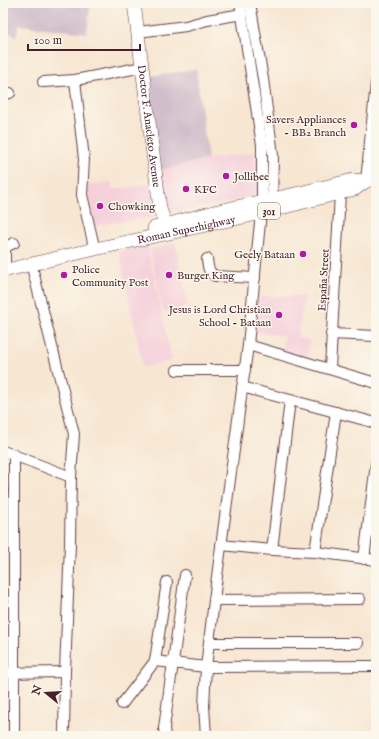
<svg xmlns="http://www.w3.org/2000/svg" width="379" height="739" font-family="'IM FELL English',serif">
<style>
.built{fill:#f5cfda}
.industrial{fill:#d1bdcb}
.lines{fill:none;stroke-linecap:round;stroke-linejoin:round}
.minor-casing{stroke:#643d44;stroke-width:12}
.major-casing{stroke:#643d44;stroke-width:14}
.minor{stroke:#fff;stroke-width:10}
.major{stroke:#fff;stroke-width:13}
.poi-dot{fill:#b5179e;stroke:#fbf7ec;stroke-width:1.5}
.labels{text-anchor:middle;stroke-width:3;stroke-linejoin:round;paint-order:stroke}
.shield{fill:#fbf7ec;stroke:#7f6065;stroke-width:1}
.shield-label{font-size:10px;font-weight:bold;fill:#4a1f2b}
.poi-label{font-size:11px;fill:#4a1f2b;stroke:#fbf7ec;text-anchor:start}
.street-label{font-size:11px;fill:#4a1f2b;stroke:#fbf7ec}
</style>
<rect width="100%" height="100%" fill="#fbf7ec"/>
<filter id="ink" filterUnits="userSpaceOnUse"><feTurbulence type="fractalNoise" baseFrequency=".025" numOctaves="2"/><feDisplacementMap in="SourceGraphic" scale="8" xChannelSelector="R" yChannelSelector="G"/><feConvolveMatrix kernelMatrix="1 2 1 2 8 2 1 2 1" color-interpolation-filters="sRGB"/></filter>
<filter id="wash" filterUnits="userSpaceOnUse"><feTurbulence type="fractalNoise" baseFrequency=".012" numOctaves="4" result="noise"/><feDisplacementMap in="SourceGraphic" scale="16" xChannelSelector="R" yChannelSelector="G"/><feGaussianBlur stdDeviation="0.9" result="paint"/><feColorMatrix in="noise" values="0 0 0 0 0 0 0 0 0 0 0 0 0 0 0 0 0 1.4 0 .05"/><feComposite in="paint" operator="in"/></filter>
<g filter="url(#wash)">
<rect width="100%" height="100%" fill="#f7e6d1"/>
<!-- built -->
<g class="built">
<polygon points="254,152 260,196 169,213 160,170 208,159"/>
<polygon points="111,182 112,190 153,183 157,216 92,226 87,185"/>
<polygon points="175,243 188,307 163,312 150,249"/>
<polygon points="147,245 172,361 143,367 119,251"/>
<polygon points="259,296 304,297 297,338 310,340 307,361 282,353 284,336 255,332"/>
</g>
<!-- industrial -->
<g class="industrial">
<polygon points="3,3 91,3 87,33 19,25 16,36 3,30"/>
<polygon points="196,69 208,159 160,170 151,76"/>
</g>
</g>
<g filter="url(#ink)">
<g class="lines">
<!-- minor casing -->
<g class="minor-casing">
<g id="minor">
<polyline points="250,3 263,79 273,155 272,205"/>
<polyline points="138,32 186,26 207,20 242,14"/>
<polyline points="75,80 84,159 82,195 93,242"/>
<polyline points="43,82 75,80 143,67"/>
<polyline points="3,94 10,93"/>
<polyline points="366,181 376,83"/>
<path d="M207 259C208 267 208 272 215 276L255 278"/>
<polyline points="5,263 5,247 14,243"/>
<polyline points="31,263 74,434 71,477 70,544 65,672 64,736"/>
<polyline points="331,334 376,336"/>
<polyline points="248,345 376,383"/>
<polyline points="330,368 340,194"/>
<polyline points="177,370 245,370"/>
<polyline points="242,387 376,423"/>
<polyline points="3,451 71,477"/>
<polyline points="221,545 272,550 315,552 376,560"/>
<polyline points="272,550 290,400"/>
<polyline points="315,552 336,412"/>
<polyline points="364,559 376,464"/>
<polyline points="214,600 360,599"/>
<polyline points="209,643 358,643"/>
<polyline points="155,661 167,582"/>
<polyline points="3,673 65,672"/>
<polyline points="122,704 155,661 206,667 373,666"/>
<polyline points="14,736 14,455"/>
<polyline points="165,736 164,728 185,575"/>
<polyline points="206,736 204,706 206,667 216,584 248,345 262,202 262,145 240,3"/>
</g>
</g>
<!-- major casing -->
<g class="major-casing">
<g id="major">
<path id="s1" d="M134 3 160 209 168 232"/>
<polyline points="154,228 218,211 291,195 353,180 366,181"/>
<path id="s2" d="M3 271 95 249 261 213 355 189 366 181 376 179"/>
</g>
</g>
<!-- minor -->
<use href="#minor" class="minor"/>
<!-- major -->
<use href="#major" class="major"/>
</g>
</g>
<!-- markers -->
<g class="poi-dot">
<circle cx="354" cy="125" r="4"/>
<circle cx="226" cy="176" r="4"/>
<circle cx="186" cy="189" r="4"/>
<circle cx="100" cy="206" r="4"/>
<circle cx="303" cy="254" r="4"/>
<circle cx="64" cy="275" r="4"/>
<circle cx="169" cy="275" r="4"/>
<circle cx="279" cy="315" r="4"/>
</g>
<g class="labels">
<!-- shield labels -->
<rect class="shield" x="258" y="203" width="22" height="16" rx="3"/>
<g class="shield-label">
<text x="269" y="215">301</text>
</g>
<!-- poi labels -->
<g class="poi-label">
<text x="346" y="123" text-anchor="end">Savers Appliances<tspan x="346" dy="13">- BB2 Branch</tspan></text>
<text x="234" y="180">Jollibee</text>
<text x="194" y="193">KFC</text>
<text x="108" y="210">Chowking</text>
<text x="295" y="258" text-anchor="end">Geely Bataan</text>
<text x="72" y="273">Police<tspan x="72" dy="13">Community Post</tspan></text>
<text x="177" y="279">Burger King</text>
<text x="271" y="313" text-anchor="end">Jesus is Lord Christian<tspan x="271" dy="13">School - Bataan</tspan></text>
</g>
<!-- street labels -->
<g class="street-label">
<text dy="4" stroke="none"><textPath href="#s1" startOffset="124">Doctor F. Anacleto Avenue</textPath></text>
<text dy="4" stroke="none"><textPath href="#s2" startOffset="188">Roman Superhighway</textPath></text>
<text transform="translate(323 280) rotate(-87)" y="4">España Street</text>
</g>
</g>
<!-- margin -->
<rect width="379" height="739" fill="none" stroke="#fbf7ec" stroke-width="16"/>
<!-- north arrow -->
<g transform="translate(46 693) rotate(288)" stroke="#fbf7ec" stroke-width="3" paint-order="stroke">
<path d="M0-3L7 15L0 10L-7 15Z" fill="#4a1f2b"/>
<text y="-6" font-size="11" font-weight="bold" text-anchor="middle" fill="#4a1f2b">N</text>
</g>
<!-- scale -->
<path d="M28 44v6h112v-6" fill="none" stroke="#4a1f2b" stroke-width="2"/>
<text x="34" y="44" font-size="12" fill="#4a1f2b" stroke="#fbf7ec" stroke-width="3" paint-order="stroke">100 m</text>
</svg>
